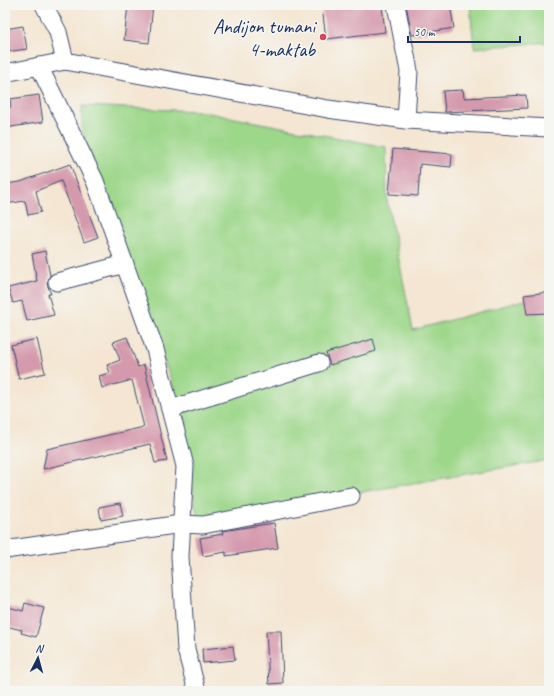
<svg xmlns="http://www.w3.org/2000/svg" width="554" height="696" font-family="Caveat,sans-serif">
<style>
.green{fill:#9dd78a;stroke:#5c8374}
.building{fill:#d599ad}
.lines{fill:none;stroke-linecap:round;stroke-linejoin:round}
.minor-casing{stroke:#3c4a6f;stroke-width:19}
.minor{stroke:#fff;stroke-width:17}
.poi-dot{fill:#d1495b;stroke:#f6f6f2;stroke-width:1.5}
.labels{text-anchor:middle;stroke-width:3;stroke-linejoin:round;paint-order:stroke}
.poi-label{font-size:20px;fill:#1b2f5e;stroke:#f6f6f2;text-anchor:end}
</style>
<rect width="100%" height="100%" fill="#f6f6f2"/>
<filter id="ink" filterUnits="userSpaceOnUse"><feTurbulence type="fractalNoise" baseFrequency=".025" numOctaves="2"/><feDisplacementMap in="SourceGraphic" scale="8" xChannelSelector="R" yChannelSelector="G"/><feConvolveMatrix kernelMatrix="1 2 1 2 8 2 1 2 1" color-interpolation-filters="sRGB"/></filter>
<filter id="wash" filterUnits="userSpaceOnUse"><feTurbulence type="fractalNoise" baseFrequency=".012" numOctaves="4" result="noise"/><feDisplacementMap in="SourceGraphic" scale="16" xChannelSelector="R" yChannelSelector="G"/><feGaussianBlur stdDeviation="0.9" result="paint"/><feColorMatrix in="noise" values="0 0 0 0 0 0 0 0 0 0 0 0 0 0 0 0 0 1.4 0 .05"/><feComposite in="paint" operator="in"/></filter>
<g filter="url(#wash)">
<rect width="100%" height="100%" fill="#f4e6d2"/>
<!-- green -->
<g class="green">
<polygon points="470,5 549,5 549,42 474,48"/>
<polygon points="82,106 198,111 386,147 387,200 413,330 525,300 549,297 549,460 198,520 176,394 82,133"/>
</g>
<g id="blocks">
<!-- building -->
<g class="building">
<polygon points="128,5 153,5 149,43 124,40"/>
<polygon points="331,5 382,5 385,32 326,39 322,7"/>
<polygon points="406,5 450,5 454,28 412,35"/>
<polygon points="23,26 27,49 5,52 5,29"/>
<polygon points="463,90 464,98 526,95 527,108 445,112 443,91"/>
<polygon points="39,95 43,122 5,128 5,108 11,107 10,99"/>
<polygon points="393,149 452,154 451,167 420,164 418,196 389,194"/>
<polygon points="70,164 98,237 84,242 61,181 36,191 41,212 28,215 25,201 5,204 5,184 20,182"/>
<polygon points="45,251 50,275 47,284 51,294 48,294 54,315 27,321 22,301 13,303 8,288 37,281 32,254"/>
<polygon points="549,292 549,313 527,314 524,295"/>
<polygon points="127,337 138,367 144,365 167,461 155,463 150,444 43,469 47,449 144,427 132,380 102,388 99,376 110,373 107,365 120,360 113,342"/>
<polygon points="37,339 45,373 19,379 11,345"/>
<polygon points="373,339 376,351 330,365 326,353"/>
<polygon points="120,503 123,516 101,520 99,507"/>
<polygon points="274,523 278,548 226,556 226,552 203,556 200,538 223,534 222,531"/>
<polygon points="25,603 44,608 36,637 21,633 22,630 5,626 5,606 23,611"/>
<polygon points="266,631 281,631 283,683 269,684"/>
<polygon points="233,646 235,660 203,663 202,649"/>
</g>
</g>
</g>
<g filter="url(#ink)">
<use href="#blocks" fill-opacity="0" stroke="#3c4a6f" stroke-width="1"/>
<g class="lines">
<!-- minor casing -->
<g class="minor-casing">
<g id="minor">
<polyline points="44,5 58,32 65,61"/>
<polyline points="396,5 409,71 406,120"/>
<polyline points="39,66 95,181 155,349 170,409 185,466 180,556 186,649 197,691"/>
<polyline points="5,73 65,61 328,109 406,120 549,128"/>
<polyline points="57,282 125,264"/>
<polyline points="170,409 319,363"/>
<polyline points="5,550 181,524 203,525 351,496"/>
</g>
</g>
<!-- minor -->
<use href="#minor" class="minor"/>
</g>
</g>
<!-- markers -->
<circle class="poi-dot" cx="323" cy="37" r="4"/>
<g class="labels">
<!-- poi labels -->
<g class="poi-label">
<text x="315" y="33">Andijon tumani<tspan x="315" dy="23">4-maktab</tspan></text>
</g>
</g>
<!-- margin -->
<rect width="554" height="696" fill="none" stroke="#f6f6f2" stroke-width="20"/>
<!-- north arrow -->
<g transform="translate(38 658) rotate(6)" stroke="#f6f6f2" stroke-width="3" paint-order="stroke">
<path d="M0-3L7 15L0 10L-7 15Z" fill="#1b2f5e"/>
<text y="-6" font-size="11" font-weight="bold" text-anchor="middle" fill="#1b2f5e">N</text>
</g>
<!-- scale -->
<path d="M408 36v6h112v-6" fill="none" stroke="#1b2f5e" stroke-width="2"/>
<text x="414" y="36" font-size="12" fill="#1b2f5e" stroke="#f6f6f2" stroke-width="3" paint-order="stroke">50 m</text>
</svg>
